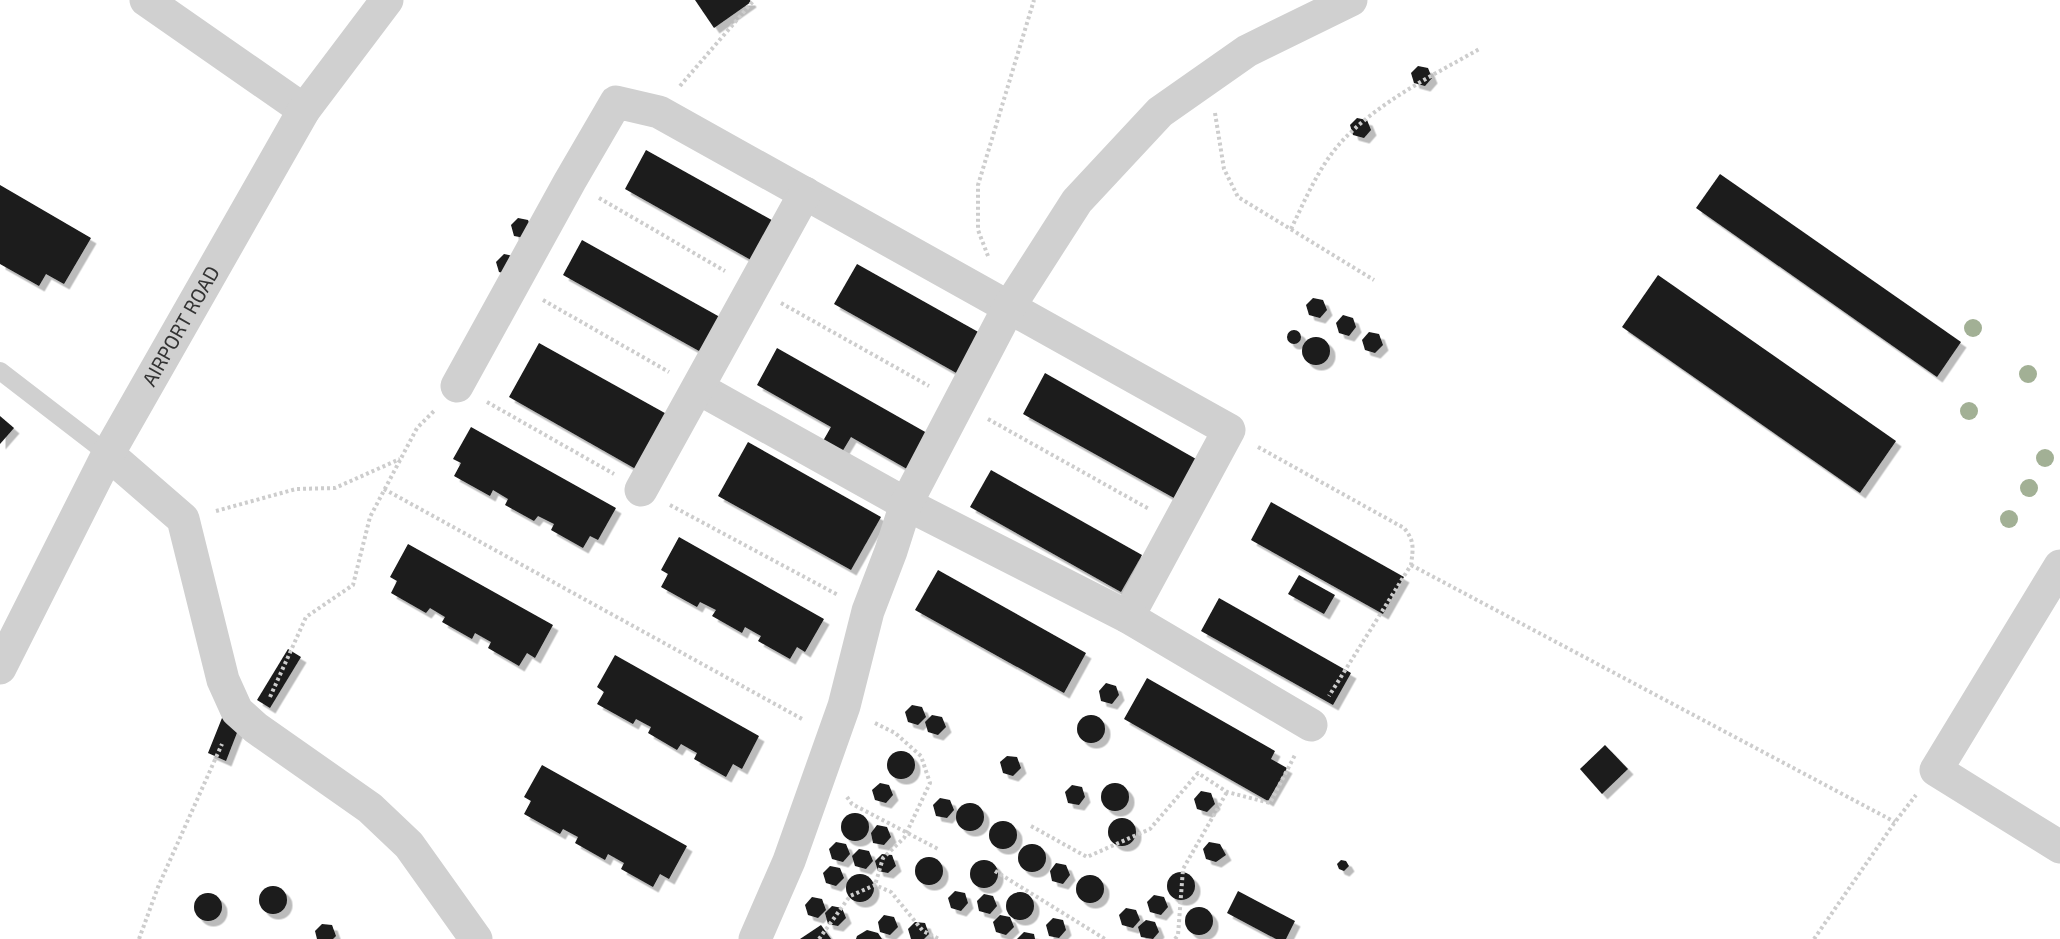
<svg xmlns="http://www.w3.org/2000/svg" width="2060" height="939" font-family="'Exo 2',sans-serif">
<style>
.building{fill:#1a1a1a;filter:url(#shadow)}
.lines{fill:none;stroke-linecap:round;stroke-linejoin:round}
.path{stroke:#cdcdcd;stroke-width:4;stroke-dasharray:3 3;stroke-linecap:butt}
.service{stroke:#d0d0d0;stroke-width:18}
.minor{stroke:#d0d0d0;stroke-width:33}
.tertiary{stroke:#d0d0d0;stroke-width:33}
.tree{fill:#a2b095}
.labels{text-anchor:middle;stroke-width:6;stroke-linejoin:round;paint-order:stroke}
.street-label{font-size:20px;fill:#333;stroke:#fff}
</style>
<defs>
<filter id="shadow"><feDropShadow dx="5.5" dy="5.5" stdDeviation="0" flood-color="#0004"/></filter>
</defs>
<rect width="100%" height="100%" fill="#fff"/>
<!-- building -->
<g class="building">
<polygon points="695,0 750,0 751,2 714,28"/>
<polygon points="1418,66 1428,68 1432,78 1425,86 1414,83 1411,73"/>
<polygon points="1357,118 1367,120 1371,130 1364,138 1353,135 1350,125"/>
<polygon points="646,150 779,224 758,264 625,189"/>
<polygon points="1720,174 1961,342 1937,377 1696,208"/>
<polygon points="0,185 91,238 64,284 46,274 39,286 0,264"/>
<polygon points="518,218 528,220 532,230 525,238 514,236 511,225"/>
<polygon points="582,240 727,321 708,356 563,275"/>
<polygon points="504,254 513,256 510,275 499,272 496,262"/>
<polygon points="857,264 989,338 967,379 834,304"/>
<polygon points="1658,275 1896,441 1860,493 1622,327"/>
<polygon points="1313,298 1323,300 1327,310 1320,318 1309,315 1306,305"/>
<polygon points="1343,315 1353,318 1356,327 1349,336 1339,333 1336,323"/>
<circle cx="1294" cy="337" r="7"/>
<polygon points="1369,332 1379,334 1383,345 1375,353 1365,350 1362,340"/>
<circle cx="1316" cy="351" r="14"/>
<polygon points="539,343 672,417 641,472 509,397"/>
<polygon points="777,348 927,433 907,469 851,437 842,452 823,441 831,427 757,385"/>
<polygon points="1045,373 1196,459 1174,498 1023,414"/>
<polygon points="0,416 14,428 0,444"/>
<polygon points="471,427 616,508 598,540 590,536 583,548 551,530 554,524 538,516 534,521 505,505 508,499 493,490 490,496 454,476 461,463 453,459"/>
<polygon points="748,442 881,517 851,570 718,496"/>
<polygon points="991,470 1142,555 1121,592 970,507"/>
<polygon points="1271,502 1404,577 1383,614 1251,540"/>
<polygon points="679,537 824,619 805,652 797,647 790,659 758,641 761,636 745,627 742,633 712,616 716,610 700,602 697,607 661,587 668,574 661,570"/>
<polygon points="408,544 553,625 535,658 527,653 519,666 488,648 491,642 475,633 472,639 442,622 445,617 430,608 426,613 391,593 397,581 390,577"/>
<polygon points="938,570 1086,653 1064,693 915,610"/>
<polygon points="1299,575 1335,595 1324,614 1288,594"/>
<polygon points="1219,598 1351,673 1333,705 1201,631"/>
<polygon points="288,649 301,657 270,708 257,700"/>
<polygon points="615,655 759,736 742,769 733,764 726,777 694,759 697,753 681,744 677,750 648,733 651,727 636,719 633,724 597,704 604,692 597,687"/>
<polygon points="1147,678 1275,751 1271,759 1287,768 1268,801 1124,719"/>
<polygon points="1106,683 1116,686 1119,695 1112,704 1101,701 1099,691"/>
<polygon points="912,705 922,707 926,717 918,725 908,722 905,712"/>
<polygon points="932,715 942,717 946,727 938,735 928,732 925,722"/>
<circle cx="1091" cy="729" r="14"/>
<polygon points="222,718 240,725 226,761 208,753"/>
<polygon points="1605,745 1628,769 1602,794 1580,769"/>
<circle cx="901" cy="765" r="14"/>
<polygon points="1007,756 1017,757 1021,768 1013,776 1003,773 1000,762"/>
<polygon points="542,765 687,846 669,879 660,874 653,887 621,869 624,863 608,854 605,860 575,843 578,837 563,829 560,834 524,814 531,801 524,797"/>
<polygon points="880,783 889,785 893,795 886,803 875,800 872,790"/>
<circle cx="1115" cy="797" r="14"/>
<polygon points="1072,785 1082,787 1085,797 1079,805 1068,803 1065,792"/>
<polygon points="1201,791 1211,793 1215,804 1207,812 1197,809 1194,799"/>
<polygon points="940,798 950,800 954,810 947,818 936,816 933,805"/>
<circle cx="970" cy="817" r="14"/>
<circle cx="855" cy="827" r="14"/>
<circle cx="1122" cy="832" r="14"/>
<circle cx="1003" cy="835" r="14"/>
<polygon points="877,825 887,827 891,837 884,845 873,843 871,833"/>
<polygon points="836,842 846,844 850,854 843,862 832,859 829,849"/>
<polygon points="1209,842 1220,844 1226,855 1216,862 1206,859 1203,849"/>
<circle cx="1032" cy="858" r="14"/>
<polygon points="859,849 869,851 873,861 866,869 855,866 852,856"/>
<polygon points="882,854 892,855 896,866 888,873 878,871 875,861"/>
<circle cx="929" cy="871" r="14"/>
<polygon points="1341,860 1346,861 1349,866 1344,871 1339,869 1337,864"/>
<circle cx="984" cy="874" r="14"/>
<polygon points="1056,863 1066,865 1070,875 1063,884 1052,881 1050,871"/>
<polygon points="830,866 840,868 844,878 836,886 826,883 823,873"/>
<circle cx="1181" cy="886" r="14"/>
<circle cx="860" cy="888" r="14"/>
<circle cx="1090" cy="889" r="14"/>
<circle cx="273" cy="900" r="14"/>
<polygon points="955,891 965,893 968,903 961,911 951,908 948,898"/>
<polygon points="1238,891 1295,921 1286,939 1276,939 1227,913"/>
<circle cx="1020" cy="906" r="14"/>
<circle cx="208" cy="907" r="14"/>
<polygon points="984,894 993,896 997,906 990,914 979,911 977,901"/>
<polygon points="1154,895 1164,897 1168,907 1161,915 1150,912 1147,902"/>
<polygon points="812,897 822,899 826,910 818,918 808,915 805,905"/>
<polygon points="832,906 842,908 846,918 838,926 828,924 825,913"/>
<circle cx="1199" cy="921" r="14"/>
<polygon points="1126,908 1136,910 1140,920 1133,928 1122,925 1119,915"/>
<polygon points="884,915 894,917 898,927 890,935 880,932 878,922"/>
<polygon points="1000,915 1010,917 1014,927 1006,935 996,932 993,922"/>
<polygon points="1053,918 1063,920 1066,930 1059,938 1049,936 1046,925"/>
<polygon points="1146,920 1155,922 1159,932 1153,939 1141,937 1138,927"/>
<polygon points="915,922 925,923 929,934 924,939 911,939 908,929"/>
<polygon points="322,924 332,925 336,936 333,939 317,939 315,931"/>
<polygon points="821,925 831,939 800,939"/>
<polygon points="867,930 878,933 882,939 856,939 857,936"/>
<polygon points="1024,932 1034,934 1035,939 1017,939"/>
</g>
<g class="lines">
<!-- path -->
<g class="path">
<polyline points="680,86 754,0"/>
<polyline points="1215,113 1224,169 1238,197 1374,280"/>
<polyline points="599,198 725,271"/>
<path d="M1291 229C1306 198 1320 164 1344 139 1383 99 1434 75 1481 48"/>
<polyline points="988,256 978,230 978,185 1034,0"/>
<polyline points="543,300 669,372"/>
<polyline points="781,303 929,386"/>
<polyline points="487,402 614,474"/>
<polyline points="988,419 1149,509"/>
<path d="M1258 447 1404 528C1415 541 1413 549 1411 565L1329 696"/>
<polyline points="384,489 804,720"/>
<polyline points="670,505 838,595"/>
<polyline points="216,511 296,489 335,488 400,459"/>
<polyline points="1411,565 1895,822"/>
<polyline points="270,697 306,617 353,585 370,517 417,428 435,410"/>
<polyline points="875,723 895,733 921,756 930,783 904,838 883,858 875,885"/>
<polyline points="847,797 852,804 940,850"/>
<polyline points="1031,826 1087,857 1150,829 1198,773 1227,792 1270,803 1295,755"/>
<polyline points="995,871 1105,939"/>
<polyline points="139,939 158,887 222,744"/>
<polyline points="819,939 850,896 875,885 891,892 923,931 939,939"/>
<polyline points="1175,939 1178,935 1183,869 1227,792"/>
<polyline points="1814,939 1895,822 1916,795"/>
</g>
<!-- service -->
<polyline class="service" points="0,371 108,454"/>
<!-- minor -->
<g class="minor">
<polyline points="146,0 304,110"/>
<polyline points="457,386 570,181 616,102 659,112 1229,430 1128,617"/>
<polyline points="698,388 906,504 1128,617 1311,725"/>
<polyline points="108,454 183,519 223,680 237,711 256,728 370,808 409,845 476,939"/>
<polyline points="641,490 805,193"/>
<polyline points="2060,566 1936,770 2060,847"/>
<polyline points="755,939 789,861 844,706 868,611 891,551 906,504 1009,307 1077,201 1160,112 1247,51 1351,0"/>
</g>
<!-- tertiary -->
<path class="tertiary" id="s1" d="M0 668 108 454 304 110 387 0"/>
</g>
<!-- trees -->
<g class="tree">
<circle cx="1973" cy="328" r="9"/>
<circle cx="2028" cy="374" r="9"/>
<circle cx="1969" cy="411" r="9"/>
<circle cx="2045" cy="458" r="9"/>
<circle cx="2029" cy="488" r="9"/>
<circle cx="2009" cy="519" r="9"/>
</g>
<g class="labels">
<!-- street labels -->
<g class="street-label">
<text dy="7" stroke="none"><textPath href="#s1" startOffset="387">AIRPORT ROAD</textPath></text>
</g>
</g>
</svg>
